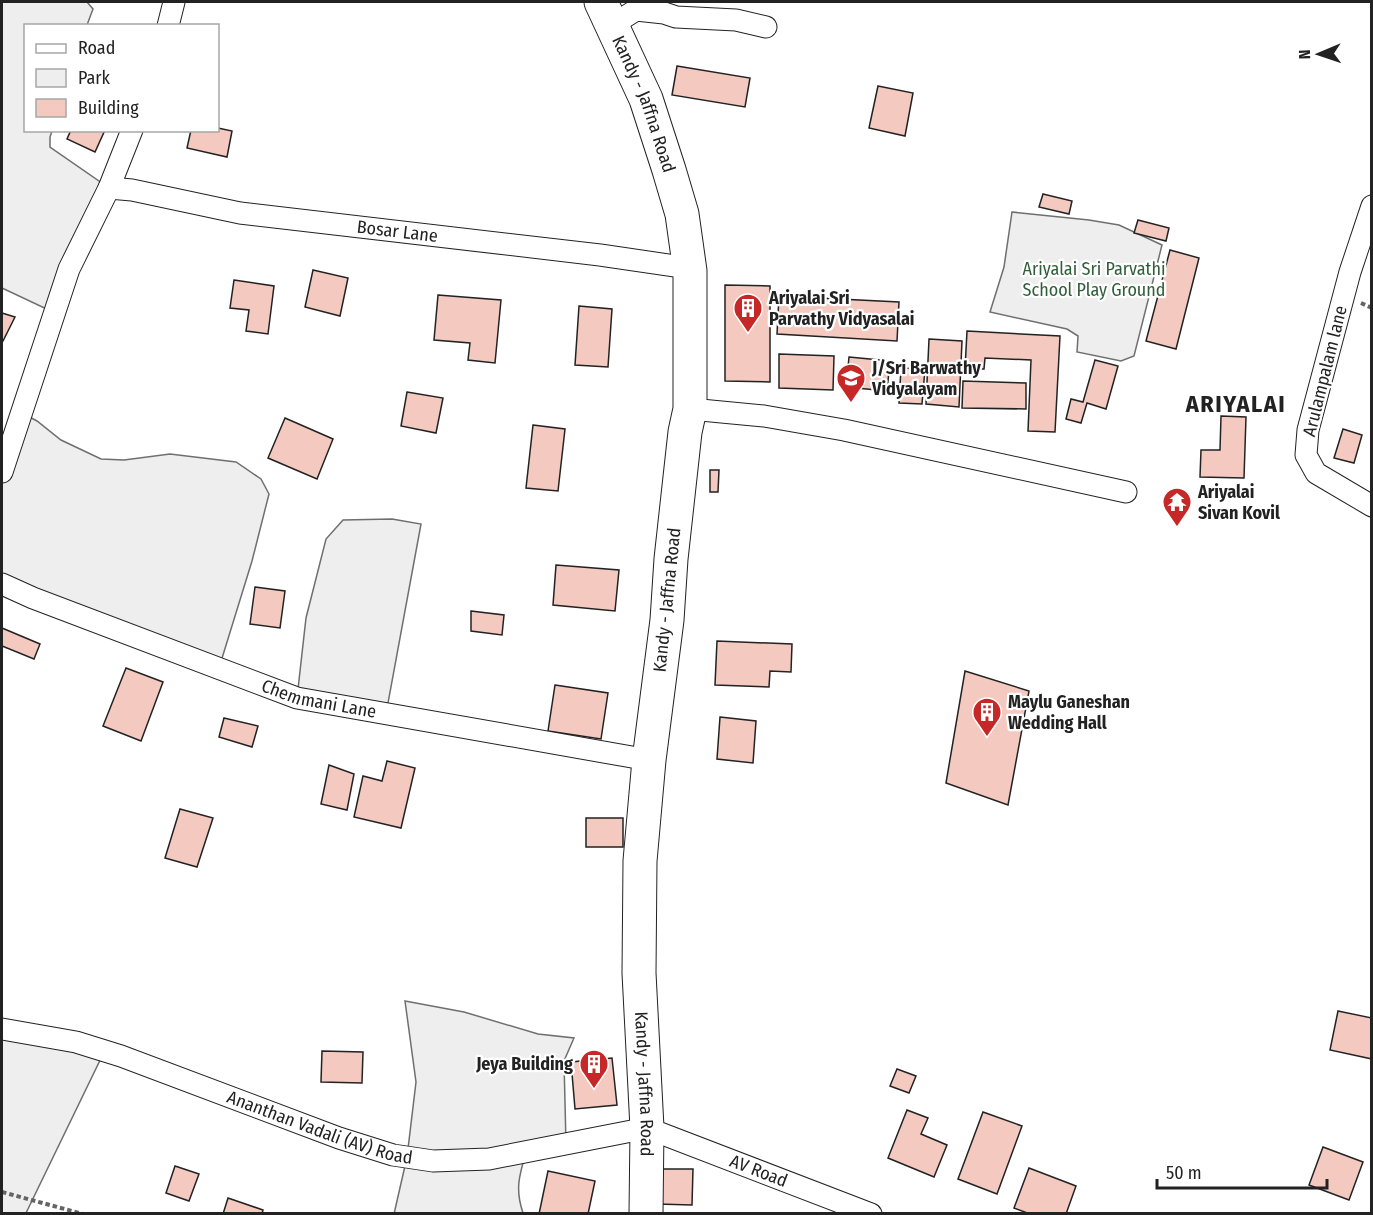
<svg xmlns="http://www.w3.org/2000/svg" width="1373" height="1215" font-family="'Fira Sans Condensed',sans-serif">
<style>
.green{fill:#eee;stroke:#6f6f6f;stroke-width:1.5}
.building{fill:#f3c9c0;stroke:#222;stroke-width:1.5}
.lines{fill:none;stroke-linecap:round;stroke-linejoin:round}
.minor-casing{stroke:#222;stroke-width:23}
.trunk-casing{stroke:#222;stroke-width:35}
.path{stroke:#646464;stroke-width:4;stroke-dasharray:4.5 3;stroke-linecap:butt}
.minor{stroke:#fff;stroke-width:21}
.trunk{stroke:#fff;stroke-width:33}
.labels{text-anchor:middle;stroke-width:4.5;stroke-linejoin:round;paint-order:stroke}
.street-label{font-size:18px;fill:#222;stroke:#fff}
.park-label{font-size:18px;fill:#2f5e38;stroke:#fff}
.poi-label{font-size:18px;font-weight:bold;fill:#222;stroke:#fff;text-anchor:start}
.district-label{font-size:24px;font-weight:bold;letter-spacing:1.5px;fill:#222;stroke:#fff}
</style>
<rect width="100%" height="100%" fill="#fff"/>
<!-- green -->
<g class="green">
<polygon points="2,2 87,2 93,9 87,25 26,26 26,130 52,131 50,137 50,147 109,188 55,313 2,288"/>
<polygon points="1012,212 1089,220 1119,225 1162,245 1134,356 1121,361 1077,352 1078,336 1067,329 990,312 1004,267"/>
<polygon points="22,413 37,421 61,440 101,459 124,460 170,454 236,462 261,479 269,494 252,561 219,668 2,584 2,472"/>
<polygon points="392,519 421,524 386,714 297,698 306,618 326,539 343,520"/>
<path d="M405 1001 464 1012 538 1034 574 1038 564 1061 566 1144 526 1152C519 1176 515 1190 523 1213L394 1214 407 1157 416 1082Z"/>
<polygon points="2,1029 104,1052 26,1213 2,1213"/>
</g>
<!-- building -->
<g class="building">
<polygon points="677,66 750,78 745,107 672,95"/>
<polygon points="878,86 913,93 905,136 869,128"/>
<polygon points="218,128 232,131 227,157 187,148 191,130 218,130"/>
<polygon points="71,130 105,130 95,152 67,139"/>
<polygon points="1043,194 1072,201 1069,214 1039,207"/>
<polygon points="1138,220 1169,228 1166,241 1134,233"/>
<polygon points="1170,250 1199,258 1176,349 1146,341"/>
<polygon points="313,270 348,278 340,316 305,307"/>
<polygon points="234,280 274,286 268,334 246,331 249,310 230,308"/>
<polygon points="725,285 770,286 770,382 725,381"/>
<polygon points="438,295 501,300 495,363 468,360 470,343 434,340"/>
<polygon points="779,296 899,302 897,341 777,334"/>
<polygon points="579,306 612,309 608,367 575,365"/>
<polygon points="2,313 15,317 3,341 2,341"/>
<polygon points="967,331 1060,336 1055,432 1028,431 1031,360 985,358 984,369 965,369"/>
<polygon points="929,339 962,341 959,407 926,404"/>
<polygon points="779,354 834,356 833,390 779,388"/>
<polygon points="849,357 890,361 887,391 846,387"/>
<polygon points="1095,360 1118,366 1106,409 1087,403 1081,423 1066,419 1071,399 1083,402"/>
<polygon points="901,368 925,369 922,404 899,403"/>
<polygon points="963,381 1026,383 1026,409 962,408"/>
<polygon points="407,392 443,398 436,433 401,426"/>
<polygon points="1221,416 1246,417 1244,478 1200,477 1201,450 1220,450"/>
<polygon points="285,418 333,439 317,479 268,458"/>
<polygon points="533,425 565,429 558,491 526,488"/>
<polygon points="1343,429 1362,435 1354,463 1334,458"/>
<polygon points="710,470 719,470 718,492 710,492"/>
<polygon points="556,565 619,570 615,611 553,605"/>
<polygon points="255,587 285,591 280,628 250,624"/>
<polygon points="471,611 504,615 502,635 471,631"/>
<polygon points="2,628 40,644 34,659 2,646"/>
<polygon points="717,641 792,644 791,672 770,671 769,687 715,685"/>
<polygon points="126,668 163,682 141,741 103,726"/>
<polygon points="965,671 1029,691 1008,805 946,783"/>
<polygon points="555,685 608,693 601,739 548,731"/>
<polygon points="720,717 756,721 753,763 717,759"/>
<polygon points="224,718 258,726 252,747 219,737"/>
<polygon points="387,761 415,768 401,828 354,817 363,776 382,781"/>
<polygon points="329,765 354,774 347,810 321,804"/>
<polygon points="180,809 213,818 197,867 165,858"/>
<rect x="586" y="818" width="37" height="29"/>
<polygon points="1338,1011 1372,1018 1372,1059 1330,1050"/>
<polygon points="322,1051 363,1052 362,1083 321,1082"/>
<polygon points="612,1058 617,1105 575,1109 571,1062"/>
<polygon points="897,1069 916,1076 909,1093 890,1086"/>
<polygon points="907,1110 928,1118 921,1134 947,1145 934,1177 888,1158"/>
<polygon points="983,1112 1022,1126 997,1194 958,1179"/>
<polygon points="1323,1147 1363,1162 1349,1200 1309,1185"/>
<polygon points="175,1166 199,1174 189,1201 166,1193"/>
<polygon points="1029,1168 1076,1186 1066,1214 1030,1214 1014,1208"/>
<polygon points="658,1169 693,1169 692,1205 657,1204"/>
<polygon points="548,1171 595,1181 588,1214 539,1214"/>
<polygon points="228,1198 263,1210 262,1214 223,1214"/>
</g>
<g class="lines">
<!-- minor casing -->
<g class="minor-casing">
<g id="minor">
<polyline points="612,25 636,10 664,13 676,17 736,20 766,27"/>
<polyline points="168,26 174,2"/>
<path id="s1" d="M109 188 132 190 240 213 600 255 689 268"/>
<polyline points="1372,206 1350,272 1308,430 1306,455 1316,473 1372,506"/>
<polyline points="690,409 764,416 844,430 1126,492"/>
<polyline points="2,472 69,269 109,188 132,130"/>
<path id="s2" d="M2 584 33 598 297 698 649 760"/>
<path id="s3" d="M2 1029 76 1042 121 1056 339 1138 393 1155 433 1161 489 1159 647 1128 871 1214"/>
</g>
</g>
<!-- trunk casing -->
<g class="trunk-casing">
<g id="trunk">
<path id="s4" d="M601 2 646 99 669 170 682 214 690 271V409L685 432 671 559 667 620 649 760 640 861 639 973 647 1128 646 1214"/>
</g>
</g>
<!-- path -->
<g class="path">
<polyline points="1361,303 1372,308"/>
<polyline points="2,1192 83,1214"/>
</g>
<!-- minor -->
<use href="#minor" class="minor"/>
<!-- trunk -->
<use href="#trunk" class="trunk"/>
</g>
<!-- icons -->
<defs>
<g id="building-pin" transform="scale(1.5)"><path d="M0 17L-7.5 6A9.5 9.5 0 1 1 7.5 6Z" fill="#c62828" stroke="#fff"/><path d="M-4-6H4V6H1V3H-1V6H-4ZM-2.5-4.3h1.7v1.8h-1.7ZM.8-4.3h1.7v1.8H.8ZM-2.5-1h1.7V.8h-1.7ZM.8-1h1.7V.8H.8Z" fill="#fff"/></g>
<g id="school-pin" transform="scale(1.5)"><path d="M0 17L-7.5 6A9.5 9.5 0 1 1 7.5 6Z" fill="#c62828" stroke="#fff"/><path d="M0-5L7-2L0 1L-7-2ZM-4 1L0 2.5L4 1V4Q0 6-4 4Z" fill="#fff"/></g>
<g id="temple-pin" transform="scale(1.5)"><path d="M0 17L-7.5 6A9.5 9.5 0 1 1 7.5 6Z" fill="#c62828" stroke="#fff"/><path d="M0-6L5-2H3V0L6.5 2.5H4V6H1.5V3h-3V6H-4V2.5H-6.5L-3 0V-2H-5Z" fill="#fff"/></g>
</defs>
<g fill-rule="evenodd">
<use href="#building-pin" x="748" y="308"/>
<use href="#school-pin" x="851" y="378"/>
<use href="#temple-pin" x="1177" y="502"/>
<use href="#building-pin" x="987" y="712"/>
<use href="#building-pin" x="594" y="1064"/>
</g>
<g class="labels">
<!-- street labels -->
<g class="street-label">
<text dy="6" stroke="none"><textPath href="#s4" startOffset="111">Kandy - Jaffna Road</textPath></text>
<text dy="6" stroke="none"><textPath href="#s1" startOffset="292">Bosar Lane</textPath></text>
<text transform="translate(1325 371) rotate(-76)" y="6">Arulampalam lane</text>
<text transform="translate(667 600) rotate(-84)" y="6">Kandy - Jaffna Road</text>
<text dy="6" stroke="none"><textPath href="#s2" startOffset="338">Chemmani Lane</textPath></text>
<text dy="6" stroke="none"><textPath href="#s4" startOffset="1101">Kandy - Jaffna Road</textPath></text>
<text dy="6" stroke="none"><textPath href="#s3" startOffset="334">Ananthan Vadali (AV) Road</textPath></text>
<text dy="6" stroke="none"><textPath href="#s3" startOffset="789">AV Road</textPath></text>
</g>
<!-- park labels -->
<g class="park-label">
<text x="1094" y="275">Ariyalai Sri Parvathi<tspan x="1094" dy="21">School Play Ground</tspan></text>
</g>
<!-- poi labels -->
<g class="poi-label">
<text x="769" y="304">Ariyalai Sri<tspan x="769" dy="21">Parvathy Vidyasalai</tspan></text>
<text x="872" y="374">J/Sri Barwathy<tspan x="872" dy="21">Vidyalayam</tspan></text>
<text x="1198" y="498">Ariyalai<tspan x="1198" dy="21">Sivan Kovil</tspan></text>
<text x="1008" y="708">Maylu Ganeshan<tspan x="1008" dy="21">Wedding Hall</tspan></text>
<text x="573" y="1070" text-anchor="end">Jeya Building</text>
</g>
<!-- district labels -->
<g class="district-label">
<text x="1236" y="412">ARIYALAI</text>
</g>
</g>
<!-- border -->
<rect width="1373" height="1215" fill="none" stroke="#222222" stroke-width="6"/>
<!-- legend -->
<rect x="24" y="24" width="195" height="108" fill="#ffffff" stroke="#a7a7a7" stroke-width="1.5"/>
<rect x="36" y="44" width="30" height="9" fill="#ffffff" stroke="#a7a7a7" stroke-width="1.5"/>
<text x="78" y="54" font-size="18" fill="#222222">Road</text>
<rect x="36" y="69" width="30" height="18" fill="#eeeeee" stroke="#a7a7a7" stroke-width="1.5"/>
<text x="78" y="84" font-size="18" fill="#222222">Park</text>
<rect x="36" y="99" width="30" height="18" fill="#f3c9c0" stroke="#a7a7a7" stroke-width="1.5"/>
<text x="78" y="114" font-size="18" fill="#222222">Building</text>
<!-- north arrow -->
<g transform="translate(1319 54) rotate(268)" stroke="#ffffff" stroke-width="4.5" paint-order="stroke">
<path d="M0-4.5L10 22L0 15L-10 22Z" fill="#222222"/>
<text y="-9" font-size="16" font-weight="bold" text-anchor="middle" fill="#222222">N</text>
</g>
<!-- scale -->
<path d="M1157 1179v9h170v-9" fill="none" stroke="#222222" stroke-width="3"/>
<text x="1166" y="1179" font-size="18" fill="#222222" stroke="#ffffff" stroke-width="4.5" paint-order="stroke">50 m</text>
</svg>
